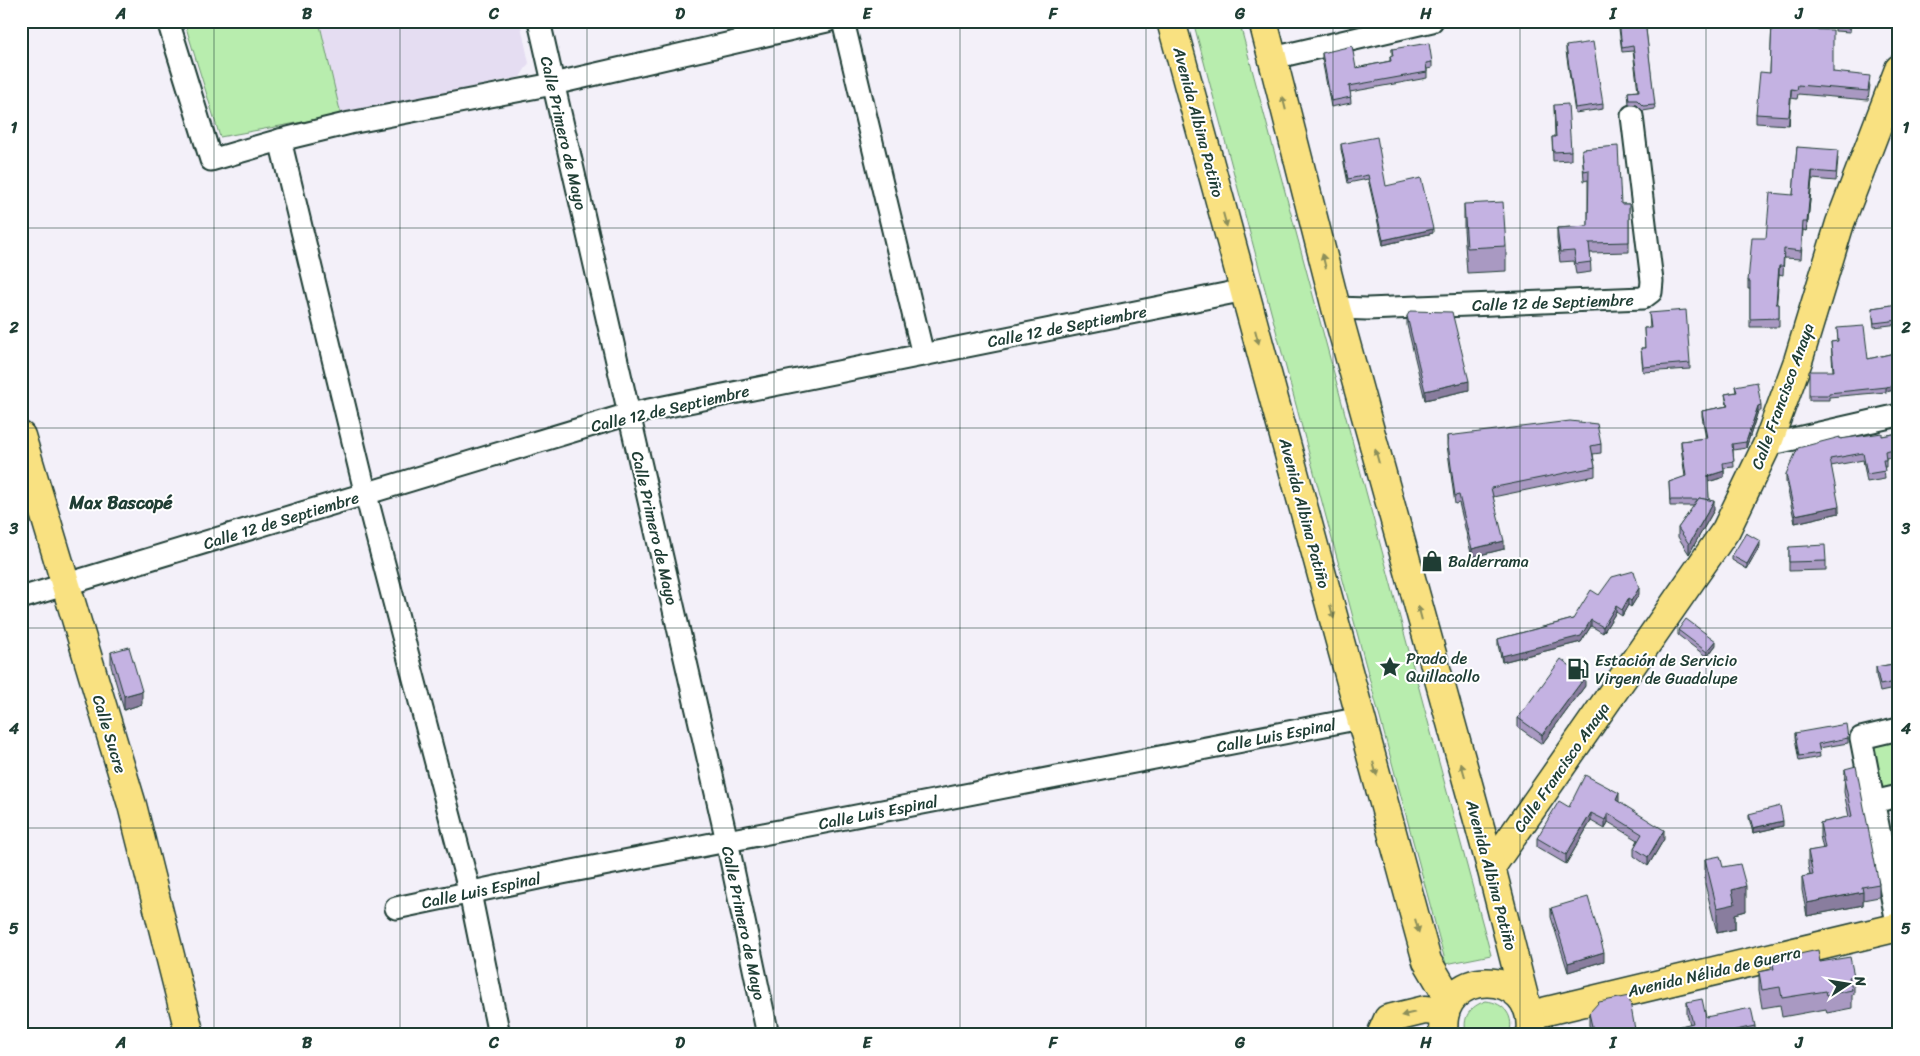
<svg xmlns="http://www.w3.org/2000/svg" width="1920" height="1056" font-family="Sriracha,sans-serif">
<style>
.built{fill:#e5ddf2}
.green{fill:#b8edae;stroke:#6c9571}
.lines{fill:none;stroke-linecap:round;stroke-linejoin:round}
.minor-casing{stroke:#1f3d34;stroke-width:25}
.major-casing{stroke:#1f3d34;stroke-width:31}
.highway-casing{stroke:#1f3d34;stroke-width:31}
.minor{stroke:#fff;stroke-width:21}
.major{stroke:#f9e181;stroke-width:28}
.highway{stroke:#f9e181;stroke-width:28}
.wall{fill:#a999c2;stroke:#1f3d34}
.shaded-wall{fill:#897d9e;stroke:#1f3d34}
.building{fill:#c4b2e2;stroke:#1f3d34}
.oneway{fill:#8c8f5a}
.grid{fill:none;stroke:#1f3d34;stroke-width:1;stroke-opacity:0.55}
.labels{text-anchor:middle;stroke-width:4;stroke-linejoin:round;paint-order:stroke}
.street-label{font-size:16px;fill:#1f3d34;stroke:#fff}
.poi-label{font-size:16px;fill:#1f3d34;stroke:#fff;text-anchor:start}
.neighbourhood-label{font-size:18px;font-weight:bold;fill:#1f3d34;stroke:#fff}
.neatline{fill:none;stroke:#1f3d34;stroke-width:2}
.grid-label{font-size:16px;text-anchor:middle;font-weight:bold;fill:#1f3d34}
</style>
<rect width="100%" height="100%" fill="#f3f0f9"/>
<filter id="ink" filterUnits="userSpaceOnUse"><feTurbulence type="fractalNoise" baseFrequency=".02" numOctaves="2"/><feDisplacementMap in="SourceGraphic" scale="10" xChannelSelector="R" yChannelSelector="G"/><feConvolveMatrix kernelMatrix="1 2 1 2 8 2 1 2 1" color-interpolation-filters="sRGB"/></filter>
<g filter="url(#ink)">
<!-- built -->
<polygon class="built" points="319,21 520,21 529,63 520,77 341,115"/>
<!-- green -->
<g class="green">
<polygon points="184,21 319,21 341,115 220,137"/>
<polygon points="1193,21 1239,21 1491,955 1446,964"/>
<polygon points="1899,738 1899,787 1883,791 1872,744"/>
<path d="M1486 1001C1505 1003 1515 1017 1509 1035H1467C1461 1018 1470 1006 1486 1001Z"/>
</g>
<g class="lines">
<!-- minor casing -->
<g class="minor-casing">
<g id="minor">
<polyline points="168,21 211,160 280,140 350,123 553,84 827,21"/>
<polyline points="539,21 727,841 768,1035"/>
<polyline points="843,21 923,355"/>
<polyline points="1273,58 1432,21"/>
<polyline points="280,140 366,495 470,893 499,1035"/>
<polyline points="1336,308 1367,309 1643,298 1651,292 1652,281 1632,116"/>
<polyline points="1767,445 1899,415"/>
<polyline points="21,598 629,414 1245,290"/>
<polyline points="1899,729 1861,738 1899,933"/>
<polyline points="1873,802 1899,796"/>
<polyline points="396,908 562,873 1361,718"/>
</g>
</g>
<!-- major casing -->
<g class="major-casing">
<g id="major">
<polyline points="21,436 132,805 190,1035"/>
<polyline points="1491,867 1726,530 1767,445 1798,361 1840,223 1899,69"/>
</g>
</g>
<!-- highway casing -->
<g class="highway-casing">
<g id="highway">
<polyline points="1171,21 1427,961 1450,1000"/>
<polyline points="1263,21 1336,308 1491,867 1526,1005"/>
<polyline points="1530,1015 1899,927"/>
<polyline points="1381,1035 1388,1019 1425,1010 1445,1012"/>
<path d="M1444 1035C1434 965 1540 965 1530 1035"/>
</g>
</g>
<!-- minor -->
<use href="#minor" class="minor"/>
<!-- major -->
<use href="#major" class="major"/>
<!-- highway -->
<use href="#highway" class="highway"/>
</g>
<!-- wall -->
<g class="wall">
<polygon points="1618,21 1645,21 1655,109 1643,111 1637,105 1629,104 1628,92 1638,91 1633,51 1622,52"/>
<polygon points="1772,21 1793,21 1792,29 1833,72 1870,85 1868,100 1798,94 1797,99 1791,98 1789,125 1756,123 1756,114 1770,73"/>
<polygon points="1851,21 1850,32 1835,31 1835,26"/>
<polygon points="1566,46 1603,104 1603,109 1575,113 1566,51"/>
<polygon points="1392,49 1432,62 1432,68 1427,69 1427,78 1350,92 1351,103 1331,107 1322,59 1322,53 1356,68 1390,61 1390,56 1392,56"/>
<polygon points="1554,105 1571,151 1571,160 1553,161 1552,137 1555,137"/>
<polygon points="1341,144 1433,233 1383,245 1368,179 1348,183 1341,149"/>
<polygon points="1797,147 1838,158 1836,181 1812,179 1807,231 1803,230 1801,259 1784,258 1783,275 1779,274 1776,304 1779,304 1779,327 1750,327 1750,289 1748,289 1748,281 1766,238 1793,195"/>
<polygon points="1582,149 1621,204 1629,204 1629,252 1590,253 1591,272 1576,274 1574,261 1560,262 1557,239 1557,228 1588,226 1588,180 1584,181"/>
<polygon points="1464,204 1506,246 1506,271 1467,273 1464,229"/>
<polygon points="1899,304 1899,324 1874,327 1872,308"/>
<polygon points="1649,313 1690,363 1690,369 1643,372 1641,348 1645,348 1644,328 1650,328"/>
<polygon points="1407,316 1469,390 1425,400 1407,325"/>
<polygon points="1837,328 1868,359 1899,352 1886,392 1829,397 1829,400 1809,400 1809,395 1833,371 1831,342 1838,341"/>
<polygon points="1735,386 1761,405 1761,411 1758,411 1746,448 1733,450 1734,467 1724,468 1724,477 1708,482 1709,500 1714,510 1689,554 1678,537 1678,528 1694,506 1670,506 1669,482 1685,477 1681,447 1681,441 1706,438 1702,416 1702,411 1727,406 1725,394 1736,392"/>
<polygon points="1899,433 1899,456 1886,458 1886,467 1884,467 1885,479 1867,482 1863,460 1831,466 1839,513 1795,523 1786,482 1786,474 1840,439 1882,436"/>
<polygon points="1447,436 1601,444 1601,453 1593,454 1595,467 1595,476 1493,497 1504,549 1472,557 1459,503 1455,504 1447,445"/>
<polygon points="1760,546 1747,569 1732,560 1732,556"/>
<polygon points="1789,547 1826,561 1826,570 1789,571"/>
<polygon points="1639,594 1631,607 1628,605 1622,616 1616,612 1603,633 1591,626 1581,642 1502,662 1498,645 1498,639 1573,619 1599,595"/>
<polygon points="1678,630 1716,645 1707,657 1678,635"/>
<polygon points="111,652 142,704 124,710 111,666"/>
<polygon points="1899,663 1899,688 1880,692 1876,675 1876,667"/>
<polygon points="1585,686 1542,744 1518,727 1518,718"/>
<polygon points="1795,733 1848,738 1848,743 1819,748 1820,757 1799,761 1795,738"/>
<polygon points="1845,769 1879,884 1879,897 1863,900 1863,905 1807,916 1802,890 1802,877 1810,875 1808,865 1808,851 1823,849 1820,836 1820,823 1849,817 1844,792"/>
<polygon points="1619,802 1664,839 1648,866 1634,856 1634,848 1638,840 1608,822 1605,829 1591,821 1566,864 1537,847 1537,838 1569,807"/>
<polygon points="1749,814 1783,826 1753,833 1749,818"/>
<polygon points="1705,859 1723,867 1746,911 1735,914 1735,929 1717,933 1705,884"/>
<polygon points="1551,908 1604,961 1568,972 1551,917"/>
<polygon points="1771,955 1795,955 1820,962 1854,976 1854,994 1852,995 1852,1008 1827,1013 1826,1009 1782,1017 1780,1005 1762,1008 1759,990 1759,972 1771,969"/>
<polygon points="1687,1002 1706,1017 1755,1026 1755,1035 1643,1035 1690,1024 1687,1014"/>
<polygon points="1899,1003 1899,1021 1895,1008 1895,1004"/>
<polygon points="1589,1013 1636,1035 1591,1035 1589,1025"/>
</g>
<!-- shaded-wall -->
<g class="shaded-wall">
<polygon points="1791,89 1791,98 1789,125 1789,116"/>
<polygon points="1812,171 1812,179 1807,231 1807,222"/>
<polygon points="1433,229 1433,233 1383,245 1383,240"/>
<polygon points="1779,266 1779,274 1776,312 1776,304"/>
<polygon points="1469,381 1469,390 1425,400 1425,391"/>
<polygon points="1899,384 1899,389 1886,392 1886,387"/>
<polygon points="1758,406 1758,411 1746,448 1746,442"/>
<polygon points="1724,471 1724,477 1708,482 1708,476"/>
<polygon points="1714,501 1714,510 1689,554 1689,544"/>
<polygon points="1839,506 1839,513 1795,523 1795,515"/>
<polygon points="1504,541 1504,549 1472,557 1472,549"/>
<polygon points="1760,541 1760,546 1747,569 1747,564"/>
<polygon points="1639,588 1639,594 1631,607 1631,601"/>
<polygon points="1628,599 1628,605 1622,616 1622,610"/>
<polygon points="1616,606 1616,612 1603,633 1603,627"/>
<polygon points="1591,620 1591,626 1581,642 1502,662 1502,656"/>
<polygon points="1716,641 1716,645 1707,657 1707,652"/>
<polygon points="1585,677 1585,686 1542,744 1542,735"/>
<polygon points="142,691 142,704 124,710 124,696"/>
<polygon points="1619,793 1619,802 1616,800"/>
<polygon points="1591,813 1591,821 1566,864 1566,855"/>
<polygon points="1608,813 1608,822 1605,829 1605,820"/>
<polygon points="1783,821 1783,826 1753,833 1753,828"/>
<polygon points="1664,830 1664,839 1648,866 1648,857"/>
<polygon points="1746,886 1746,911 1735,914 1735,929 1717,933 1717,908 1732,890"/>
<polygon points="1863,892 1863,905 1807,916 1807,903"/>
<polygon points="1604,952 1604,961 1568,972 1568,963"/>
</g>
<!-- building -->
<g class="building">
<polygon points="1619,21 1645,21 1655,105 1643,106 1637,100 1629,100 1628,92 1639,91 1633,46 1622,48"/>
<polygon points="1772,21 1792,21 1790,29 1833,30 1833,72 1870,76 1868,91 1798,85 1797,90 1791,89 1789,116 1756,114 1760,72 1770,73"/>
<polygon points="1836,21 1851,21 1850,28 1835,26"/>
<polygon points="1593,42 1603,104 1575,108 1566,46"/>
<polygon points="1429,43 1432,62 1426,63 1427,72 1349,86 1351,97 1331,101 1322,53 1352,46 1356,68 1391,61 1390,56 1393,56 1392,49"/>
<polygon points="1568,104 1571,151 1553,152 1552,137 1556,137 1554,105"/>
<polygon points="1377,137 1386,186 1421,178 1433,229 1383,240 1368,175 1348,179 1341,144"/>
<polygon points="1618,146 1621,204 1629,204 1629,242 1589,243 1591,262 1576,264 1574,251 1560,252 1557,228 1588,226 1589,170 1584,171 1582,149"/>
<polygon points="1797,147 1838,150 1836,173 1812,171 1807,222 1803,222 1801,251 1784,249 1783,266 1779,266 1776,304 1779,304 1779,318 1750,319 1750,281 1748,281 1752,238 1766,238 1770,193 1793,195"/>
<polygon points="1503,202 1506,246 1467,248 1464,204"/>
<polygon points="1899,304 1899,320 1874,323 1872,308"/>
<polygon points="1686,310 1690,363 1643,367 1641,348 1645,348 1644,328 1651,328 1649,313"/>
<polygon points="1410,311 1452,312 1469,381 1425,391 1407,316"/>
<polygon points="1864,326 1868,359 1899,352 1899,384 1886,387 1829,393 1829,395 1809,395 1809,371 1834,371 1831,342 1838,341 1837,328"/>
<polygon points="1757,382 1761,405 1758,406 1746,442 1732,444 1734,461 1723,463 1724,471 1708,476 1709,500 1699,498 1698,500 1670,500 1669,482 1686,476 1681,441 1707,438 1702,411 1728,406 1725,394 1737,392 1735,386"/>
<polygon points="1570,421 1597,424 1601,444 1591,446 1595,467 1491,488 1504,541 1472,549 1459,495 1455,496 1447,436"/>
<polygon points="1882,433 1882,436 1899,433 1899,448 1885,451 1886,460 1883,460 1885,471 1867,474 1863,453 1830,459 1839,506 1795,515 1786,474 1798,448 1840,437 1840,439"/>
<polygon points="1699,498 1714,501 1689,544 1678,528"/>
<polygon points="1746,533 1760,541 1747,564 1732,556"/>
<polygon points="1825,545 1826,561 1789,562 1789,547"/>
<polygon points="1634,571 1639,588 1631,601 1628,599 1622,610 1616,606 1603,627 1591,620 1581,636 1502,656 1498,639 1573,619 1591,590 1599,595 1612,577"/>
<polygon points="1686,619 1716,641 1707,652 1678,630"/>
<polygon points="129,647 142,691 124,696 111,652"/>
<polygon points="1561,659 1585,677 1542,735 1518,718"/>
<polygon points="1899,663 1899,681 1880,685 1876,667"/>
<polygon points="1846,724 1848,738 1818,744 1820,753 1799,756 1795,733"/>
<polygon points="1856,766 1879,884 1862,887 1863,892 1807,903 1802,877 1813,875 1808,851 1825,848 1820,823 1852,816 1844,779 1847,779 1845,769"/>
<polygon points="1585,775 1619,793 1616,800 1664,830 1648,857 1634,848 1642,834 1608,813 1605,820 1591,813 1566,855 1537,838 1559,801 1569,807"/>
<polygon points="1780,806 1783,821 1753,828 1749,814"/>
<polygon points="1720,856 1723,867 1740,864 1746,886 1732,890 1735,904 1717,908 1705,859"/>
<polygon points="1588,897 1604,952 1568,963 1551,908"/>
<polygon points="1795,950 1795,955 1818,950 1820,962 1850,957 1854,976 1849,977 1852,990 1827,995 1826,991 1782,998 1780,987 1762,990 1759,972 1774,969 1771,955"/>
<polygon points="1629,996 1636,1035 1594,1035 1589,1013 1599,1002"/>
<polygon points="1702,999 1706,1017 1751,1008 1755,1026 1712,1035 1643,1035 1693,1023 1687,1002"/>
<polygon points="1899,1003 1899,1016 1895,1004"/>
</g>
<!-- one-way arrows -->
<defs><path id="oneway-solid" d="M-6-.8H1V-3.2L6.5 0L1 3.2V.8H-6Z" transform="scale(1.25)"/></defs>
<g class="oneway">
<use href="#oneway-solid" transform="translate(1284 103) rotate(-104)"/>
<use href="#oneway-solid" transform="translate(1225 220) rotate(75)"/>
<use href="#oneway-solid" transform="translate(1324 261) rotate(-104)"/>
<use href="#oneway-solid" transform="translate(1257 337) rotate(75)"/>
<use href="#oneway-solid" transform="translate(1377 456) rotate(-105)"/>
<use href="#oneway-solid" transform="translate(1332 612) rotate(75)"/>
<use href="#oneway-solid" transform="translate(1420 613) rotate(-105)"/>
<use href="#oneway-solid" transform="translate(1375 769) rotate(75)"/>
<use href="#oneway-solid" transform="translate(1463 770) rotate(-106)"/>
<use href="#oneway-solid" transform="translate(1417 926) rotate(75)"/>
<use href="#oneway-solid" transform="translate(1408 1014) rotate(166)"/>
</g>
</g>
<!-- grid -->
<path class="grid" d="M214 21V1035M400 21V1035M587 21V1035M774 21V1035M960 21V1035M1146 21V1035M1333 21V1035M1520 21V1035M1706 21V1035M21 228H1899M21 428H1899M21 628H1899M21 828H1899"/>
<!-- icons -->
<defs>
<g id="shop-bare" transform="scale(1.725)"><path d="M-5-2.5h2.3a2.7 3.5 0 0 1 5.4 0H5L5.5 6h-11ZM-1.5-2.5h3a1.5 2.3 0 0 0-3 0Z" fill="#1f3d34" stroke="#fff" stroke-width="2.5" paint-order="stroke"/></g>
<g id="sight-bare" transform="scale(1.725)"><path d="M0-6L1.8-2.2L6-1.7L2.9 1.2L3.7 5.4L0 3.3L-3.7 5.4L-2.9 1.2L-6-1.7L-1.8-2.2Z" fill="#1f3d34" stroke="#fff" stroke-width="2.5" paint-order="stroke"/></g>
<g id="fuel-bare" transform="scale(1.725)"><path d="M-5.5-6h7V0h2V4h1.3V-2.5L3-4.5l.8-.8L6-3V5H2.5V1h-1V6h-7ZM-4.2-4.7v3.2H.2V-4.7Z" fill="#1f3d34" stroke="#fff" stroke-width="2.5" paint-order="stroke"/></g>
</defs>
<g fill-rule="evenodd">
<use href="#shop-bare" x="1432" y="561"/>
<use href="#sight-bare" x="1390" y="667"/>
<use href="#fuel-bare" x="1578" y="669"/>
</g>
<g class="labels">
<!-- street labels -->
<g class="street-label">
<text transform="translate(1199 122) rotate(75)" y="6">Avenida Albina Patiño</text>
<text transform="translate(564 133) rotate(77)" y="6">Calle Primero de Mayo</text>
<text transform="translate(1553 302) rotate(-2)" y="6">Calle 12 de Septiembre</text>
<text transform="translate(1067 326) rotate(-11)" y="6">Calle 12 de Septiembre</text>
<text transform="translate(1782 396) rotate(-70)" y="6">Calle Francisco Anaya</text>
<text transform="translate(670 408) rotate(-13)" y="6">Calle 12 de Septiembre</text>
<text transform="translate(1305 513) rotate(75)" y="6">Avenida Albina Patiño</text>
<text transform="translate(281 520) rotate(-17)" y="6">Calle 12 de Septiembre</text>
<text transform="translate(655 528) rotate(77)" y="6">Calle Primero de Mayo</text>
<text transform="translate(110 734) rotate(73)" y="6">Calle Sucre</text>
<text transform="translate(1276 735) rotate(-11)" y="6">Calle Luis Espinal</text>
<text transform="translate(1561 767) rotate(-55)" y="6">Calle Francisco Anaya</text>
<text transform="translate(878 812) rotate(-11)" y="6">Calle Luis Espinal</text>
<text transform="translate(1492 875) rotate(75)" y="6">Avenida Albina Patiño</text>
<text transform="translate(481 890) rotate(-12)" y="6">Calle Luis Espinal</text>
<text transform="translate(744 923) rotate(78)" y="6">Calle Primero de Mayo</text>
<text transform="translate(1714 971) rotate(-13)" y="6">Avenida Nélida de Guerra</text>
</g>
<!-- poi labels -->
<g class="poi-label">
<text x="1448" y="567">Balderrama</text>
<text x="1406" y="664">Prado de<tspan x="1406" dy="18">Quillacollo</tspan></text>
<text x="1595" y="666">Estación de Servicio<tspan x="1595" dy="18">Virgen de Guadalupe</tspan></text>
</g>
<!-- neighbourhood labels -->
<g class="neighbourhood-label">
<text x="121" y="509">Max Bascopé</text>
</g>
</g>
<!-- margin -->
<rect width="1920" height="1056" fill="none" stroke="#fff" stroke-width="55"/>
<!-- north arrow -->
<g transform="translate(1848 984) rotate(78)" stroke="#ffffff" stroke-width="4" paint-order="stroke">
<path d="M0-4L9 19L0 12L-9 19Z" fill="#1f3d34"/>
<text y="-8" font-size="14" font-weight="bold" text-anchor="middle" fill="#1f3d34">N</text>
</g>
<rect x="28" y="28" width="1864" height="1000" class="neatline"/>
<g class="grid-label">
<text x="121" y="19">A</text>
<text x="307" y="19">B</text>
<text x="494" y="19">C</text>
<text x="680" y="19">D</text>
<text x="867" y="19">E</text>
<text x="1053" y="19">F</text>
<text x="1240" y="19">G</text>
<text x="1426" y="19">H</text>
<text x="1613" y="19">I</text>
<text x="1799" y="19">J</text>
<text x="14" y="133">1</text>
<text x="1906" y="133">1</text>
<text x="14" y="333">2</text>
<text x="1906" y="333">2</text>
<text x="14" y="534">3</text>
<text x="1906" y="534">3</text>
<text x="14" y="734">4</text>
<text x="1906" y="734">4</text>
<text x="14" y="934">5</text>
<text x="1906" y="934">5</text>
<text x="121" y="1048">A</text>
<text x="307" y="1048">B</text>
<text x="494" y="1048">C</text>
<text x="680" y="1048">D</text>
<text x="867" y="1048">E</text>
<text x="1053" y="1048">F</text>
<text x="1240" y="1048">G</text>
<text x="1426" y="1048">H</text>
<text x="1613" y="1048">I</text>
<text x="1799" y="1048">J</text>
</g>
</svg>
